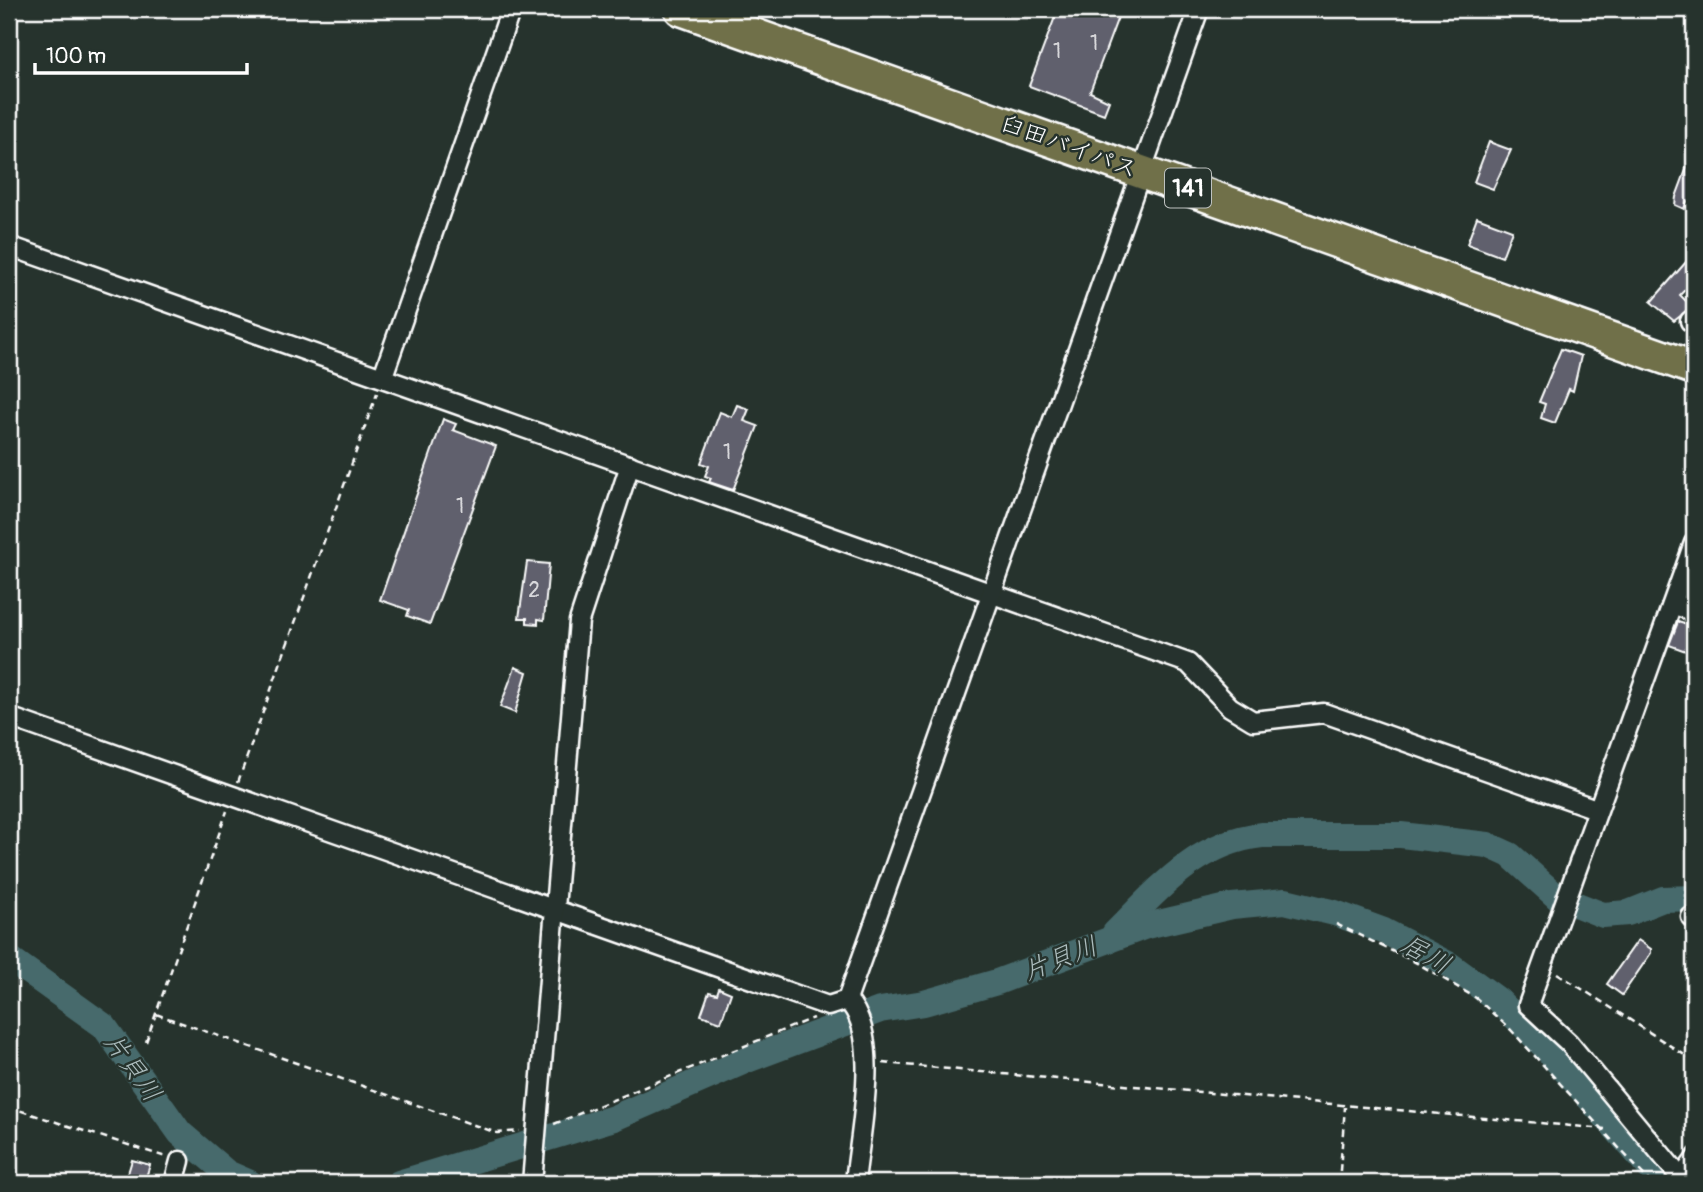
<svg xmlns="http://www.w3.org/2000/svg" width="1703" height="1192" font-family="Pangolin,'Klee One',sans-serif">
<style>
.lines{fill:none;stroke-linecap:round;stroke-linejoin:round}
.river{stroke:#476a6c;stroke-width:26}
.building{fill:#60606d;stroke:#fff;stroke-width:2}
.lane-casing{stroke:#fff;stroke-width:14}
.street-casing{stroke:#fff;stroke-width:23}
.highway-casing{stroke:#fff;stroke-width:37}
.path{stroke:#fff;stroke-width:2.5;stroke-dasharray:7 5;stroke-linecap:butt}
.lane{stroke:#26332d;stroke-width:9}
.street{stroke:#26332d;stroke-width:18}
.highway{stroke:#70704a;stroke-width:32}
.labels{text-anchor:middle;stroke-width:5;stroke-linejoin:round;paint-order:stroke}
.number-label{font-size:21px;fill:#d7d7da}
.shield{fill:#26332d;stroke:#bec2c0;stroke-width:2}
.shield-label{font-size:23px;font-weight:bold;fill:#fff}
.street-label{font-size:24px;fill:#fff;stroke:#26332d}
.water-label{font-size:26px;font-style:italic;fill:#acbcbd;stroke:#26332d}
</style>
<rect width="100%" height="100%" fill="#26332d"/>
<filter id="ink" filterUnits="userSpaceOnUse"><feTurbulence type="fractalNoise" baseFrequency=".0143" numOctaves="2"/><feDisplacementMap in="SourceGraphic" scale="14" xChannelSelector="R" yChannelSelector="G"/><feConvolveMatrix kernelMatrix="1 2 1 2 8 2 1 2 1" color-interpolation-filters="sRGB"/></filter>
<g filter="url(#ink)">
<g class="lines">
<!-- river -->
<g class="river">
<path d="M1115 933C1158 890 1197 842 1262 835H1401L1488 845 1510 855 1557 897 1603 915 1628 913 1663 899 1694 898"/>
<polyline points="9,958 104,1026 180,1133 227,1173 250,1183"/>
<polyline points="399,1183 614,1118 747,1060 880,1010 924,1003 997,982 1146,926 1232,906 1285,901 1335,913 1384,931 1450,965 1498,1000 1543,1045 1663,1183"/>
</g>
</g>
<!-- building -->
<g class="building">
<polygon points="1058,9 1094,12 1095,9 1121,9 1090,92 1109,101 1104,114 1029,86"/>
<polygon points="1489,142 1511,150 1493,189 1474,182"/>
<polygon points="1693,151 1694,204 1687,201 1684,209 1675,205 1676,197"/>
<polygon points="1477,217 1512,230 1502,257 1467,244"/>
<polygon points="1694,253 1694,280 1680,295 1692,307 1674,321 1651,302"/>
<polygon points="1561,349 1581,356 1573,391 1569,389 1555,423 1541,418 1545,404 1539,402"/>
<polygon points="737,405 749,409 744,421 758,426 733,490 709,482 711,478 705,476 709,466 701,463 720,412 732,417"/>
<polygon points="443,419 456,424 453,430 496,446 430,624 407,616 409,610 380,600"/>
<polygon points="527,562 549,564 544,620 538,619 538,624 527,623 527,618 519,618"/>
<polygon points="1678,622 1694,627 1694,654 1669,645"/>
<polygon points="515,667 527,672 515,713 500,707"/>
<polygon points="1638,940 1651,949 1651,953 1622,995 1607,984"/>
<polygon points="719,988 731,993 721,1022 701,1015 709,992 717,994"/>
<polygon points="132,1160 150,1165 144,1183 125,1183"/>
</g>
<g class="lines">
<!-- lane casing -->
<g class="lane-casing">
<polyline id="lane" points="1678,1175 1694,1153"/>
</g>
<!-- street casing -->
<g class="street-casing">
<g id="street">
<polyline points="9,246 1188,663 1230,707 1253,721 1324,713 1596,809"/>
<polyline points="1690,321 1694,318"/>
<polyline points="383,376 511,9"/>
<polyline points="1673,604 1694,612"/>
<polyline points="9,717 828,1006 847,1000 1199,9"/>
<polyline points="1691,917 1694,917"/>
<path d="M847 1000C883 1035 859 1136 855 1183"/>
<polyline points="174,1183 180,1161"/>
<polyline points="532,1183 579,621 630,465"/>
<polyline points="1685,1183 1569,1043 1528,1005 1694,543"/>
</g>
</g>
<!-- highway casing -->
<g class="highway-casing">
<polyline id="highway" points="681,9 1694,368"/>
</g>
<!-- path -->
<g class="path">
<polyline points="238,782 377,393"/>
<polyline points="1336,924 1417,963 1476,998 1511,1030 1651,1183"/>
<polyline points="1557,973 1694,1061"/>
<polyline points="156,1014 497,1133 520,1131"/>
<polyline points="146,1042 227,811"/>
<polyline points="883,1063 1605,1129"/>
<polyline points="9,1107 166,1157"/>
<polyline points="554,1124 813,1018"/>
<polyline points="193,1176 212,1183"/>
<polyline points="1339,1183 1345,1107"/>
</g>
<!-- lane -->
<use href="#lane" class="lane"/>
<!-- street -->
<use href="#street" class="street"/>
<!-- highway -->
<use href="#highway" class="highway"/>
</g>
</g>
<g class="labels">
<!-- number labels -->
<g class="number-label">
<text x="1094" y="50">1</text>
<text x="1057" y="58">1</text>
<text x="727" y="459">1</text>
<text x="460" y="513">1</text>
<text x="534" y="597">2</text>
</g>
<!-- shield labels -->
<rect class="shield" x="1165" y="168.5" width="46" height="39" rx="5"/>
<g class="shield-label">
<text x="1188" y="196">141</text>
</g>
<!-- street labels -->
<g class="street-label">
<text transform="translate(1069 146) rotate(20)" y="8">臼田バイパス</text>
</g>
<!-- water labels -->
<g class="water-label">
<text transform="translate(1426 954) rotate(29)" y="9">居川</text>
<text transform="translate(1060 958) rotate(-21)" y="9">片貝川</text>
<text transform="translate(133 1067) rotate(54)" y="9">片貝川</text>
</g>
</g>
<!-- margin -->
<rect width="1703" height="1192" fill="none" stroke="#26332d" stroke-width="35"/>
<rect x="18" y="18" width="1668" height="1157" fill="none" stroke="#fff" stroke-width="2.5" filter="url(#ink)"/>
<!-- scale -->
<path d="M35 63v10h212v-10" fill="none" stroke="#ffffff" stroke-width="3.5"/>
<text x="46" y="63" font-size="21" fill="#ffffff" stroke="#26332d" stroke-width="5" paint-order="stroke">100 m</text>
</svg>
